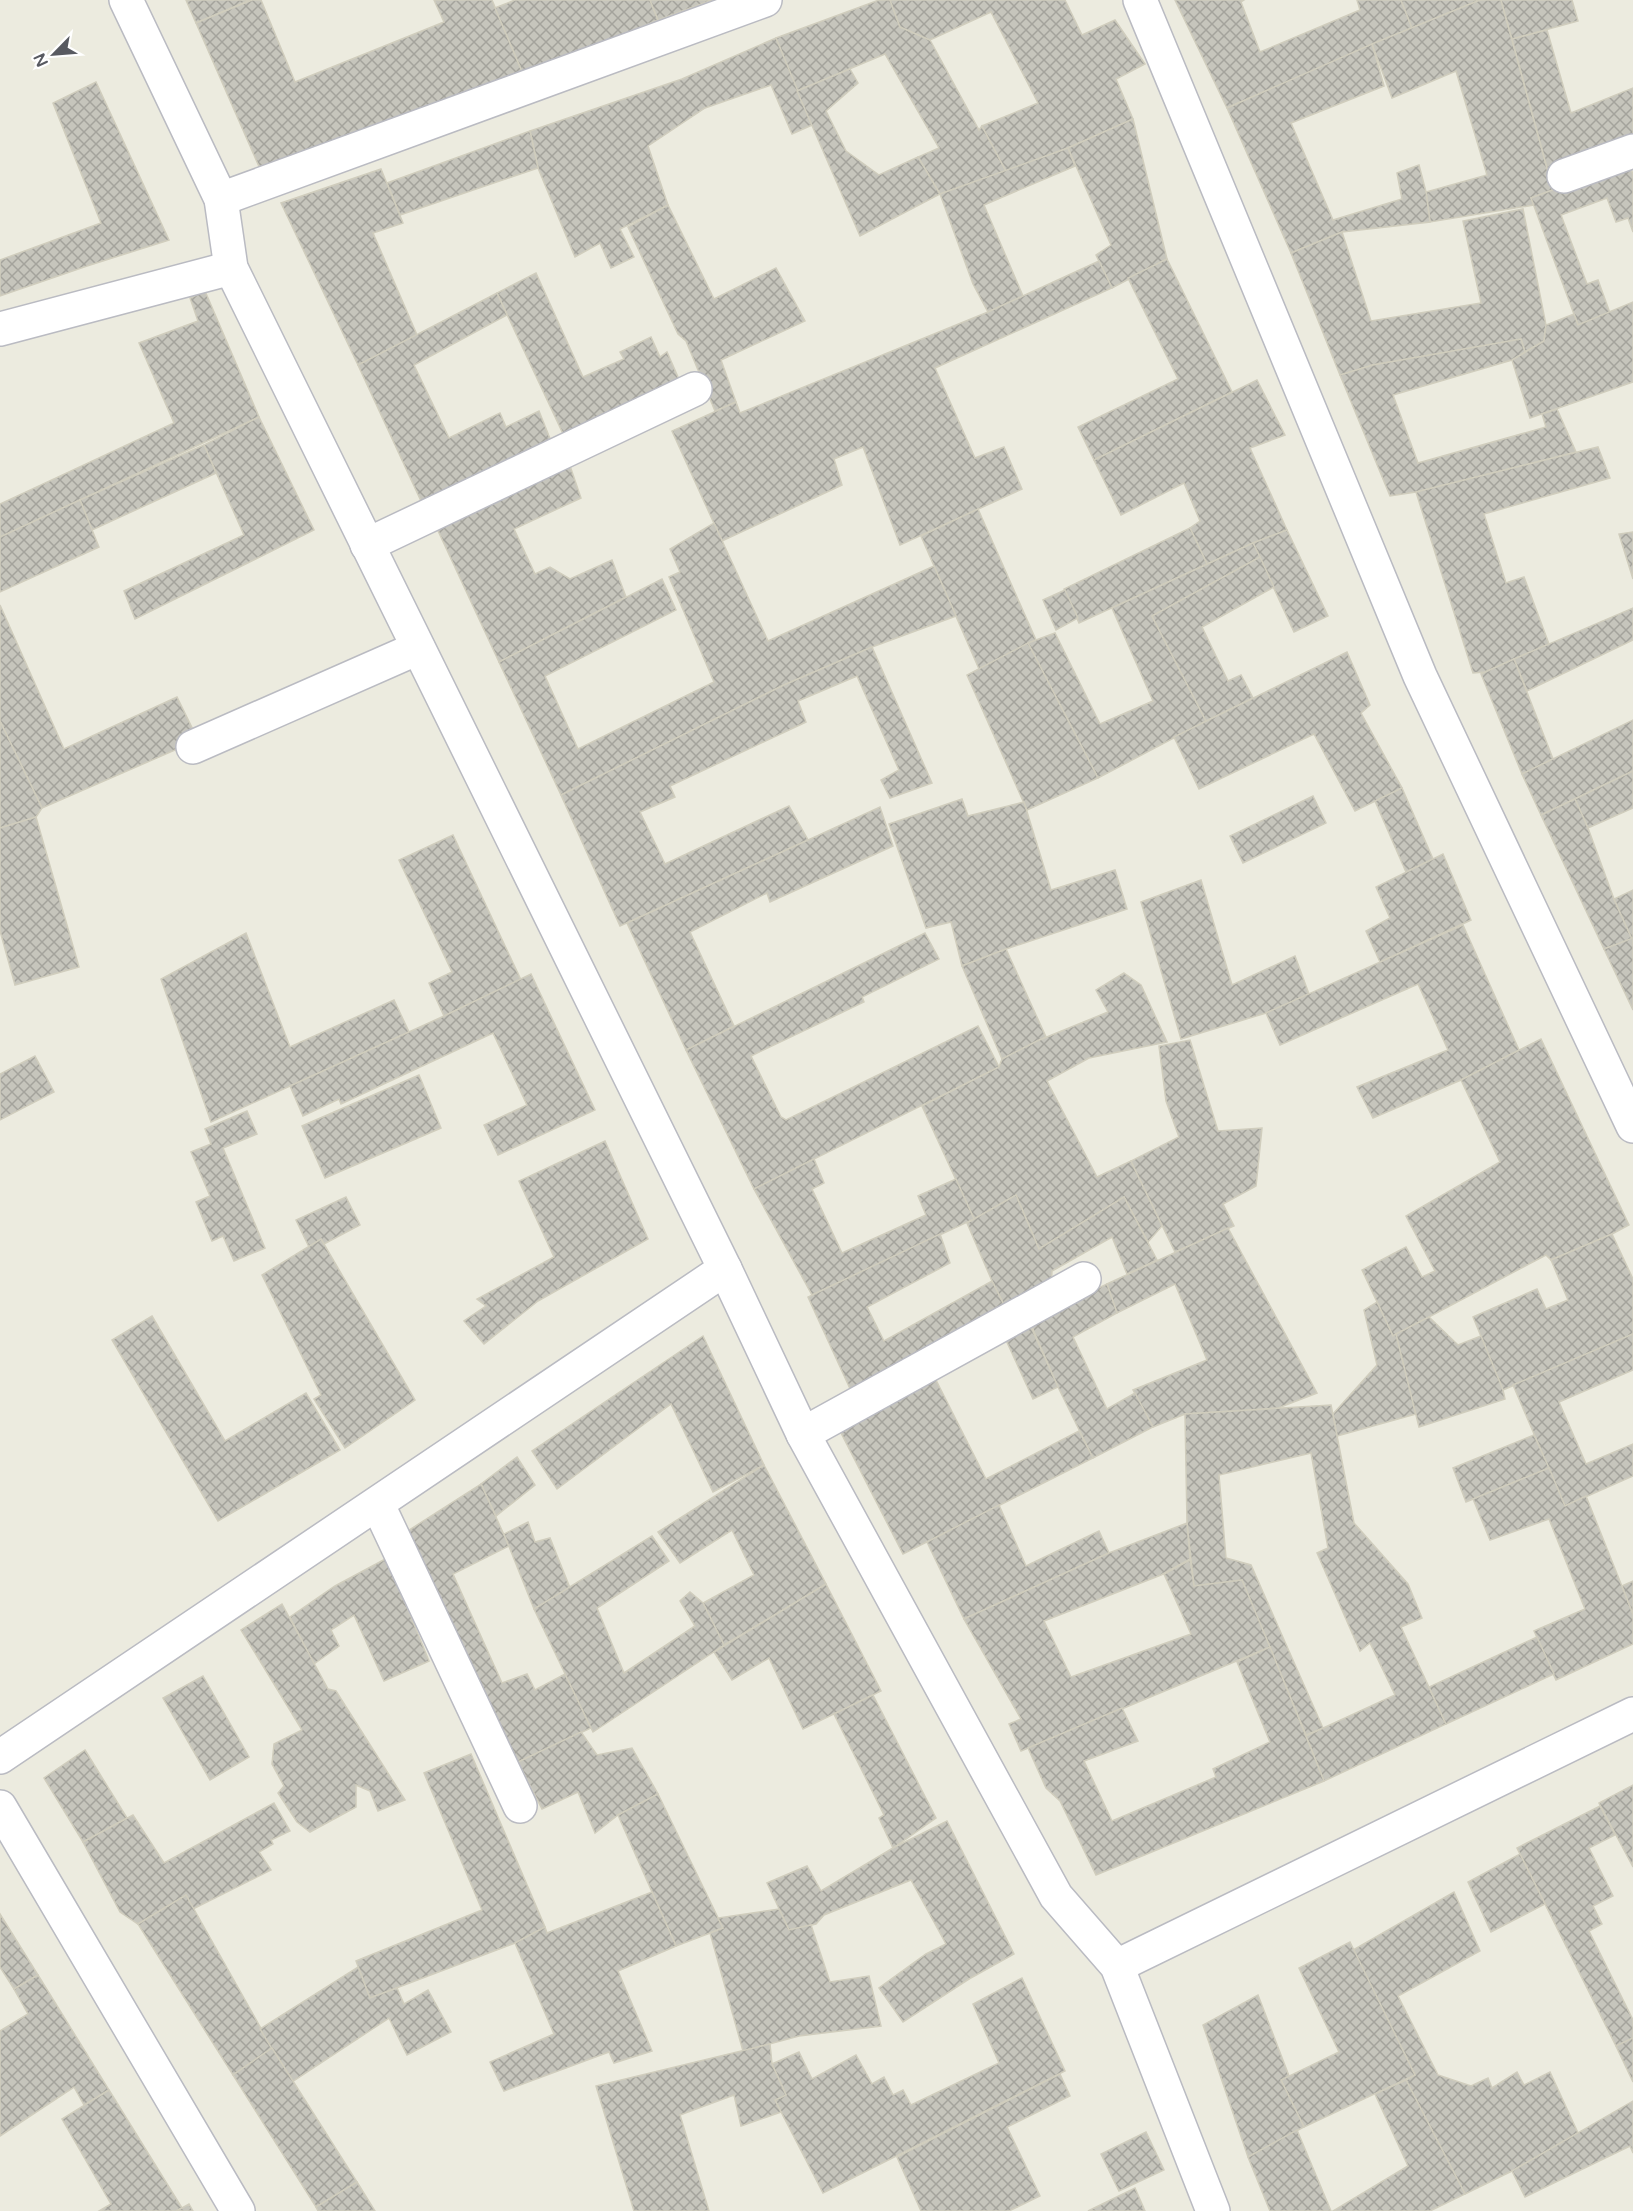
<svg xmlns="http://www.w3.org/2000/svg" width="1633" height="2211" font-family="'Varela Round',sans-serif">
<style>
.building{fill:url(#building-cross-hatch);stroke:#d0cdbd;stroke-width:1.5}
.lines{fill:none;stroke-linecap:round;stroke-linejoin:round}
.minor-casing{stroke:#babbc2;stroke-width:36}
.minor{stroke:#fff;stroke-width:33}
</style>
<defs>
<pattern id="building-cross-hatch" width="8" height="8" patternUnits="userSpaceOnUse" patternTransform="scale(1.5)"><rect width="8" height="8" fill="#c6c5bc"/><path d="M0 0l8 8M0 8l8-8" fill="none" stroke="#a4a39c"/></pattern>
</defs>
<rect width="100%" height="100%" fill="#ecebdf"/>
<!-- building -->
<g class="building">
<polygon points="186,0 250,0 196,23"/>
<polygon points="252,0 261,0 295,82 444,22 434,0 492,0 524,76 261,171 196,23"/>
<polygon points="515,0 650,0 658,20 524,76 495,8"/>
<polygon points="650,0 712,0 658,20"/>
<polygon points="879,0 890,0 900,27 930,40 979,130 982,126 1006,171 940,194 918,157 939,148 885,54 797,91 776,38"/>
<polygon points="890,0 1065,0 1082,35 1115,20 1145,64 1116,79 1133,119 1068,148 1006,171 982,126 1038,103 991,12 930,40 900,27"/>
<polygon points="1175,0 1244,0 1241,2 1260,52 1360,10 1357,0 1401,0 1412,28 1227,108"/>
<polygon points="1401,0 1480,0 1412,28"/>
<polygon points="1480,0 1501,0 1553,190 1531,198 1534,205 1430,222 1426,192 1487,175 1456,71 1392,98 1372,44"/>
<polygon points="1501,0 1572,0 1578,21 1512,39"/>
<polygon points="1547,30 1571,113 1633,88 1633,146 1549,175 1512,39"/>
<polygon points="776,38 812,125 792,134 771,85 705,108 648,146 668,205 620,229 634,257 611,268 600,243 575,257 538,168 530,131 682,79"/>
<polygon points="1372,44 1384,86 1291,123 1333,220 1402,199 1397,173 1419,165 1426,192 1430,222 1342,232 1291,253 1227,108"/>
<polygon points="850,69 858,83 826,111 846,151 879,175 918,157 940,194 860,236 797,91"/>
<polygon points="96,82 169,240 87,266 0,296 0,260 101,223 53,103"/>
<polygon points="1133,119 1167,259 1112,288 1096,255 1111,245 1068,148"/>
<polygon points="530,131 538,168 400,215 387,183"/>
<polygon points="1068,148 1075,166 984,205 1023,296 988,312 973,284 940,194"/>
<polygon points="1628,162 1633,174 1633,232 1628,218 1616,222 1607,198 1561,215 1587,284 1598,280 1610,313 1578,325 1531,198"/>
<polygon points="381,169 403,223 373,233 417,335 358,365 281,203"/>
<polygon points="668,205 714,299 776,268 805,321 721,360 736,402 715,411 686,341 678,334 628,227"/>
<polygon points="1523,209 1546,325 1544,341 1525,352 1521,339 1373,365 1340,375 1291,253 1342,232 1371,321 1481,303 1463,221"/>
<polygon points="1167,259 1232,392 1094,460 1078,427 1178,379 1128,278"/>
<polygon points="1099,261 1112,288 935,368 975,458 1004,447 1022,489 900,545 863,447 834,459 842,485 722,541 672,431 736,402 740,413 988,312"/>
<polygon points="536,273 583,377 624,359 620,352 651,337 660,357 667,352 681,384 565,438 497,293"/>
<polygon points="205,291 259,417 0,537 0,504 174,423 139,343 198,321 190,298"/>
<polygon points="497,293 507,315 414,365 449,438 500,413 506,427 539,411 551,441 421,501 358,365"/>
<polygon points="1633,302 1633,382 1530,418 1512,360 1544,341 1546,325 1574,314 1578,325"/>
<polygon points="1521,339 1525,352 1512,360 1393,395 1418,463 1546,427 1542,414 1557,409 1576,452 1416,492 1390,496 1340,375 1373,365"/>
<polygon points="1257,380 1285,435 1250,448 1287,530 1253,543 1207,564 1190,528 1200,521 1184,483 1121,515 1094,460"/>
<polygon points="259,417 314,530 135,619 124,591 244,535 204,445"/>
<polygon points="204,445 216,473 92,530 80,500"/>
<polygon points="1598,447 1610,478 1484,514 1506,583 1524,577 1549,644 1485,672 1473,673 1416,492"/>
<polygon points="568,460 581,498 514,529 535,574 550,567 570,579 612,560 626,597 499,662 434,522"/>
<polygon points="80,500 99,547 0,592 0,537"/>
<polygon points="978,509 1036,640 979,669 921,536"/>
<polygon points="714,523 768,641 934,566 956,616 872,647 784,685 561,795 499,662 662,579 676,610 545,676 578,749 714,682 669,577 680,572 670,549"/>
<polygon points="1190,528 1207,564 1079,623 1064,589"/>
<polygon points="1287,530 1328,616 1294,632 1253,543"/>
<polygon points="1633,532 1633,579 1619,534"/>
<polygon points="1253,543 1260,557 1152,616 1206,721 1098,778 1028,643 1055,633 1100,724 1153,701 1112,608"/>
<polygon points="1260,557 1274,587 1202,627 1228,681 1241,675 1253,698 1206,721 1152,616"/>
<polygon points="1065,590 1078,618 1056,630 1043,600"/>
<polygon points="0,605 64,749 177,697 198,740 42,808 0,721"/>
<polygon points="1633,608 1633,640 1527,691 1514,659"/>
<polygon points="1028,643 1098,778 1027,810 967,675"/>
<polygon points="872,647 932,783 890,798 881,780 899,770 857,676 798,701 806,722 670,786 675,797 640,812 665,864 789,806 808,840 620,926 561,795 784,685"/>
<polygon points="1347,652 1370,705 1361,713 1402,788 1355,811 1314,734 1199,789 1174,737"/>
<polygon points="1514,659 1553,759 1522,774 1481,674"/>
<polygon points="1633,720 1633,771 1541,815 1522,774"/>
<polygon points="0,721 42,808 36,817 0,828"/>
<polygon points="1633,771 1633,808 1588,828 1575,799"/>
<polygon points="1402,788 1433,859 1406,872 1375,801"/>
<polygon points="1313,796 1326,823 1243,863 1230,836"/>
<polygon points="962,799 968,816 1024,802 1051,890 1115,870 1127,909 1006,949 962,966 951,922 926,928 889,824"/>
<polygon points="1575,799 1588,828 1614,899 1632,939 1604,949 1541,815"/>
<polygon points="880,807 893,846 770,902 767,893 690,932 734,1026 686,1050 627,923"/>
<polygon points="36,817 79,967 15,985 0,931 0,828"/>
<polygon points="453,835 521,980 444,1016 429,983 452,972 399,860"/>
<polygon points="1443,854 1471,920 1380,962 1366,931 1390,918 1376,887"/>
<polygon points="1201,880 1232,985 1295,956 1309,994 1266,1013 1181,1039 1141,902"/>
<polygon points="1633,890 1633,938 1632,939 1614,899"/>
<polygon points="1463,925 1519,1050 1461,1080 1373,1118 1357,1087 1448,1050 1418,984 1280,1045 1266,1013"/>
<polygon points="246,933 290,1047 394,1000 409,1032 211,1122 161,979"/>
<polygon points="925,933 939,959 862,997 864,1002 751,1056 781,1117 786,1120 978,1026 999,1067 754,1189 686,1050"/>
<polygon points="1633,938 1633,1010 1604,949"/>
<polygon points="1006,949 1046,1037 1002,1059 962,966"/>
<polygon points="1124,973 1141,985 1167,1042 1089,1058 1047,1081 1097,1177 1131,1161 1162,1226 1148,1242 1124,1197 1039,1249 1016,1195 974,1219 922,1106 999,1067 1002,1059 1037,1041 1108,1012 1096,990"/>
<polygon points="531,974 595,1110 498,1155 484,1125 527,1105 493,1033 341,1104 339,1099 303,1116 290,1086 444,1016"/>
<polygon points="1541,1039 1629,1225 1612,1234 1551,1260 1546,1255 1393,1336 1362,1270 1406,1247 1422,1277 1435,1271 1406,1216 1500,1162 1461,1080"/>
<polygon points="1190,1040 1218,1131 1262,1128 1256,1186 1223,1204 1234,1226 1175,1252 1131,1161 1179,1137 1166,1101 1159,1046"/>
<polygon points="35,1056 54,1092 0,1120 0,1074"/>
<polygon points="419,1075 441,1128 325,1178 302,1126"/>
<polygon points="247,1111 257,1134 223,1148 265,1248 234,1261 223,1236 212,1241 196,1202 210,1196 191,1152 211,1144 205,1129"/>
<polygon points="605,1141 648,1239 538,1301 484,1344 464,1321 486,1306 477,1299 554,1257 519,1181"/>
<polygon points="814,1159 824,1183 812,1189 842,1253 926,1215 918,1196 956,1179 974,1219 812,1295 754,1189"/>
<polygon points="1016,1195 1039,1249 1124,1197 1157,1260 1127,1274 1112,1237 1052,1271 1051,1289 1007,1311 992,1281 967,1223"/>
<polygon points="346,1197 360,1225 324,1244 321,1239 309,1247 296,1220"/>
<polygon points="1228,1228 1317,1393 1278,1408 1185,1414 1153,1427 1133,1390 1207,1360 1175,1284 1117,1313 1107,1284"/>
<polygon points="940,1234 950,1263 867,1307 884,1341 992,1281 1007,1311 852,1393 808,1297"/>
<polygon points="1612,1234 1633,1279 1633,1334 1503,1390 1473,1317 1537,1289 1546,1309 1568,1300 1551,1260"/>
<polygon points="321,1239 415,1400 345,1448 314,1399 321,1395 262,1275"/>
<polygon points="1107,1284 1117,1313 1073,1337 1107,1409 1135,1393 1153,1427 1093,1458 1058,1387 1029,1320"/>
<polygon points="1377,1302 1393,1336 1396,1334 1416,1414 1337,1436 1333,1414 1377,1365 1364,1310"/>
<polygon points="152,1316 225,1441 306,1393 340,1450 218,1521 112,1340"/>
<polygon points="1429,1317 1458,1345 1481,1336 1503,1390 1505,1399 1419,1427 1396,1334"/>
<polygon points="1031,1327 1058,1387 1033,1399 1005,1338"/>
<polygon points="1633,1334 1633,1370 1559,1402 1586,1464 1633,1444 1633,1476 1565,1506 1513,1385"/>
<polygon points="703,1336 764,1465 713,1492 671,1404 557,1489 532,1451"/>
<polygon points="935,1378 986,1479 1079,1431 1093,1458 903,1554 838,1427"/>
<polygon points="1331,1405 1354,1523 1408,1584 1422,1618 1401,1627 1446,1724 1324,1781 1306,1736 1395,1695 1370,1643 1360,1651 1317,1553 1328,1548 1311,1453 1219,1475 1226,1558 1251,1565 1323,1728 1306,1735 1242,1580 1194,1586 1187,1523 1185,1414"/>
<polygon points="1534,1435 1549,1468 1466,1502 1453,1468"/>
<polygon points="517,1457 535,1485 496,1516 481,1484"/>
<polygon points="764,1465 826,1584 724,1645 703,1603 754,1575 732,1530 680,1563 658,1532"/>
<polygon points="1549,1468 1565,1506 1586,1496 1633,1614 1633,1644 1556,1680 1534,1631 1585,1609 1549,1519 1490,1540 1473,1499"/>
<polygon points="481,1484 509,1546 453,1574 502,1683 527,1674 535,1690 565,1674 591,1728 512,1765 403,1534"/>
<polygon points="999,1505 1026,1566 1099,1531 1109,1553 964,1619 927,1542"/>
<polygon points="528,1522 535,1542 550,1538 570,1588 534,1609 504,1534"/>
<polygon points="1187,1523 1190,1559 1161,1575 1044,1621 1071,1677 1191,1634 1164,1574 1190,1560 1194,1586 1242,1580 1270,1647 1021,1751 1009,1724 1021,1719 964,1619 1109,1553"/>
<polygon points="652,1536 669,1561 597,1608 624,1673 695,1626 680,1601 690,1592 703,1603 724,1645 593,1732 534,1609"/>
<polygon points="387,1558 429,1661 384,1681 354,1615 331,1630 339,1646 314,1664 290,1617 335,1586"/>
<polygon points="1633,1581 1633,1614 1622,1586"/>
<polygon points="826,1584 881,1691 803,1729 769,1658 732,1680 714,1652"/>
<polygon points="282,1604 328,1689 336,1691 405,1800 378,1811 370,1791 356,1785 356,1807 310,1832 297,1822 278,1793 284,1786 272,1764 274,1744 302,1730 241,1630"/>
<polygon points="1537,1637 1554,1674 1446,1724 1429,1687"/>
<polygon points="1270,1647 1324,1781 1096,1875 1060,1801 1046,1788 1028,1748 1122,1708 1138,1741 1084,1761 1112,1821 1216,1777 1213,1769 1270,1742 1237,1662"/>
<polygon points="203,1676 249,1757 210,1780 163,1698"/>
<polygon points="873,1695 936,1818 893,1848 879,1818 884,1815 834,1714"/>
<polygon points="581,1732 597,1755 632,1748 658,1794 618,1815 595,1833 578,1792 542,1809 518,1762"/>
<polygon points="85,1750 127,1818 83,1842 44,1778"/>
<polygon points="471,1754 545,1927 515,1943 370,1998 356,1961 482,1910 424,1773"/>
<polygon points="1633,1785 1633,1867 1599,1803"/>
<polygon points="658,1794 723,1928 676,1946 618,1815"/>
<polygon points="274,1803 290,1831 271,1840 273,1844 259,1852 271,1870 193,1909 186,1895 138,1924 120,1912 83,1842 133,1815 164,1863"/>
<polygon points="1600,1806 1615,1835 1589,1848 1613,1896 1593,1906 1602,1924 1589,1931 1633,2020 1633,2038 1616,2046 1517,1848"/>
<polygon points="947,1821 1014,1954 969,1979 903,2022 879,1988 926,1954 946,1944 911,1880 824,1915 816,1924 789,1930 767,1883 807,1866 821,1891 893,1848"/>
<polygon points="1520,1854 1545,1904 1491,1932 1468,1882"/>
<polygon points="652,1892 676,1946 618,1971 652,2051 614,2063 609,2052 504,2091 490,2062 554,2034 515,1943 545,1927 547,1933"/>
<polygon points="1454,1892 1480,1951 1398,1996 1438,2075 1471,2086 1488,2078 1492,2088 1517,2072 1524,2085 1550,2072 1578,2133 1512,2171 1465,2194 1406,2080 1415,2075 1353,1950"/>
<polygon points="186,1895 272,2048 233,2075 138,1924"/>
<polygon points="779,1909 789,1930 811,1925 830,1982 869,1976 881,2026 799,2036 743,2051 710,1933 723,1928 718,1918"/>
<polygon points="0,1914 38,1975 14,1989 0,1967"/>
<polygon points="1350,1942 1415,2075 1304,2127 1281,2080 1339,2052 1299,1968"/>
<polygon points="358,1967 370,1998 397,1988 404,2004 428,1990 451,2032 407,2055 389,2018 292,2082 260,2029"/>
<polygon points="38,1975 109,2090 84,2105 74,2087 0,2136 0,2031 28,2014 14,1989"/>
<polygon points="1022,1978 1065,2071 823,2193 775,2100 786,2095 772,2064 799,2052 812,2079 856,2055 872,2084 884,2077 893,2095 903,2090 911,2105 999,2063 973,2004"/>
<polygon points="1258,1995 1289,2076 1281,2080 1304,2127 1248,2157 1203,2025"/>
<polygon points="1633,2038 1633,2082 1616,2046"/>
<polygon points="770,2044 772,2064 786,2095 775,2100 781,2112 741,2126 734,2095 680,2115 709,2211 634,2211 596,2086"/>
<polygon points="272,2048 357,2182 316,2207 233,2075"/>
<polygon points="1060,2074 1070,2096 1007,2127 1040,2196 1009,2211 921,2211 897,2157"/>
<polygon points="1406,2080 1465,2194 1430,2211 1333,2211 1408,2166 1375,2094"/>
<polygon points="109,2090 182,2208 176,2211 99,2211 111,2204 62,2119"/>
<polygon points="1633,2101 1633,2153 1630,2146 1525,2197 1512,2171"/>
<polygon points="1297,2130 1331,2211 1270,2211 1248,2157"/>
<polygon points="1146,2132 1164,2170 1119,2191 1101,2154"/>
<polygon points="357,2182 375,2211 318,2211 316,2207"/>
<polygon points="1135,2188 1145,2211 1088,2211"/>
<polygon points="189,2204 193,2211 176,2211 182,2208"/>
</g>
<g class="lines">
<!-- minor casing -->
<g class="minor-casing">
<g id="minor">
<polyline points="126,0 221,199 231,268 725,1269 803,1434 1056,1896 1117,1966 1213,2211"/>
<polyline points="1140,0 1420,676 1633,1126"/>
<polyline points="1564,176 1633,151"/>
<polyline points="221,199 765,0"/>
<polyline points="0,329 231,268"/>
<polyline points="367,545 695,389"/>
<polyline points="193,747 418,648"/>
<polyline points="803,1434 1084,1279"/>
<polyline points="378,1505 520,1806"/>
<polyline points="0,1757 725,1269"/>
<polyline points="0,1807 238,2211"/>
<polyline points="1117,1966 1633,1714"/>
</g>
</g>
<!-- minor -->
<use href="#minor" class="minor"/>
</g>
<!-- north arrow -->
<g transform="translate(54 54) rotate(245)" stroke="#ffffff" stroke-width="4.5" paint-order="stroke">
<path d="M0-4.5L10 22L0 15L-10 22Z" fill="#585a61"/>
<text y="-9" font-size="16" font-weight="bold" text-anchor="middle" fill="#585a61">N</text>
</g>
</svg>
